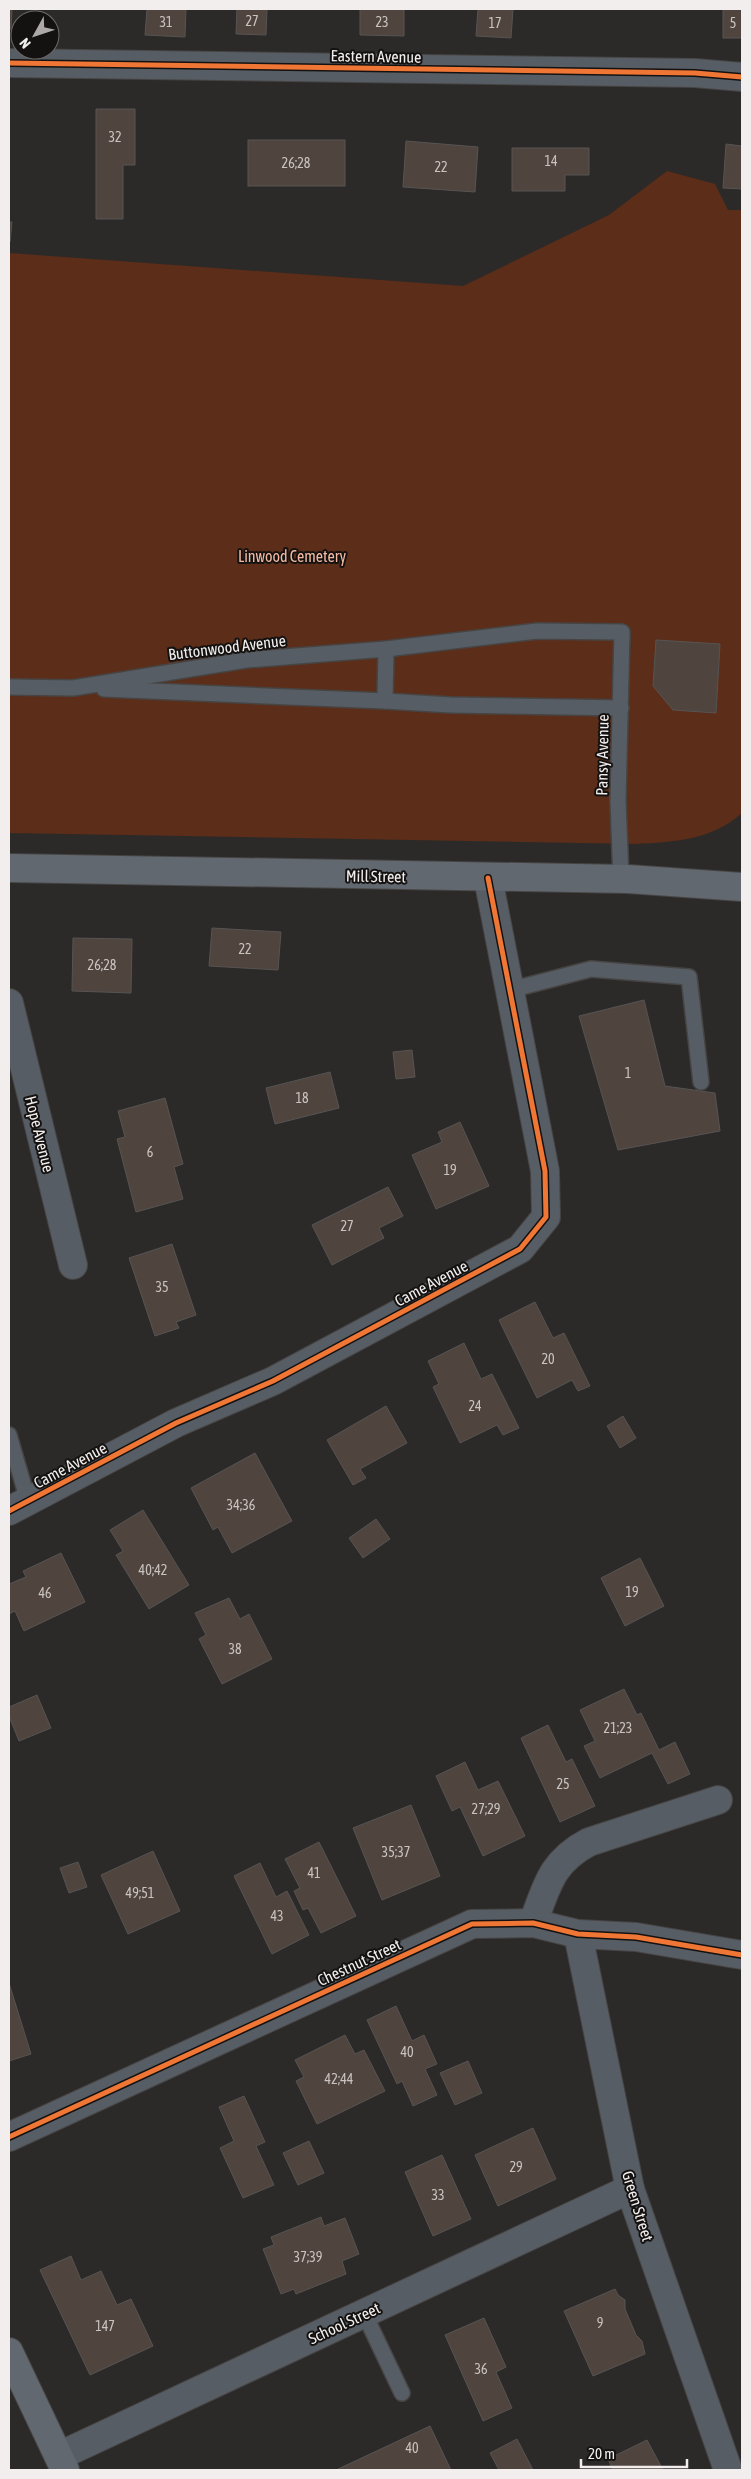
<svg xmlns="http://www.w3.org/2000/svg" width="751" height="2479" font-family="'Asap Condensed',sans-serif">
<style>
.green{fill:#5c2d18}
.building{fill:#50443e;stroke:#565453}
.lines{fill:none;stroke-linecap:round;stroke-linejoin:round}
.lane-casing{stroke:#474544;stroke-width:18}
.street-casing{stroke:#474544;stroke-width:30}
.secondary-casing{stroke:#474544;stroke-width:30}
.lane{stroke:#575d64;stroke-width:15}
.street{stroke:#575d64;stroke-width:28}
.secondary{stroke:#626870;stroke-width:28}
.cycleway-casing{stroke:#141211;stroke-width:8}
.cycleway{stroke:#f07635;stroke-width:5}
.labels{text-anchor:middle;stroke-width:4;stroke-linejoin:round;paint-order:stroke}
.number-label{font-size:14px;fill:#cac4c1}
.street-label{font-size:16px;fill:#f2eeed;stroke:#141211}
.park-label{font-size:16px;fill:#f5b9a1;stroke:#141211}
</style>
<rect width="100%" height="100%" fill="#2c2a28"/>
<!-- green -->
<path class="green" d="M667 171 715 184 728 210H742V813C712 840 674 842 636 844L9 833V253L463 286 609 215Z"/>
<!-- building -->
<g class="building">
<polygon points="9,9 12,9 11,29 9,29"/>
<polygon points="147,9 186,9 185,37 145,35"/>
<polygon points="237,9 267,9 266,35 236,34"/>
<polygon points="360,9 404,9 404,36 360,35"/>
<polygon points="478,9 513,9 511,38 476,36"/>
<rect x="723" y="9" width="19" height="29"/>
<polygon points="96,109 135,109 135,165 123,165 123,219 96,219"/>
<rect x="248" y="140" width="97" height="46"/>
<polygon points="406,141 478,147 475,192 403,187"/>
<polygon points="726,144 742,146 742,189 723,188"/>
<polygon points="512,148 589,148 589,175 565,175 565,191 512,191"/>
<polygon points="9,222 12,222 10,242 9,242"/>
<polygon points="656,640 720,644 716,713 673,710 653,686"/>
<polygon points="212,928 281,932 278,970 209,966"/>
<polygon points="73,938 132,939 131,993 72,991"/>
<polygon points="644,1000 665,1086 715,1093 720,1131 618,1150 579,1016"/>
<polygon points="412,1050 415,1077 396,1079 393,1052"/>
<polygon points="330,1072 339,1108 275,1124 266,1088"/>
<polygon points="165,1098 183,1164 174,1167 183,1199 136,1212 117,1139 125,1137 118,1111"/>
<polygon points="460,1122 489,1186 436,1209 412,1155 442,1142 438,1132"/>
<polygon points="388,1187 403,1216 379,1228 384,1238 332,1265 312,1225"/>
<polygon points="172,1244 196,1315 176,1322 179,1328 155,1336 129,1258"/>
<polygon points="535,1302 553,1338 564,1333 590,1386 578,1391 572,1380 537,1398 499,1320"/>
<polygon points="464,1343 481,1379 492,1374 519,1428 503,1435 497,1425 460,1443 433,1387 439,1384 428,1361"/>
<polygon points="386,1406 407,1443 360,1469 366,1478 353,1485 327,1440"/>
<polygon points="623,1416 636,1438 620,1448 607,1426"/>
<polygon points="255,1453 292,1521 232,1553 218,1527 213,1530 191,1488"/>
<polygon points="143,1510 189,1585 149,1609 116,1555 123,1551 110,1530"/>
<polygon points="376,1519 390,1539 363,1558 349,1538"/>
<polygon points="61,1553 85,1602 24,1631 15,1611 9,1614 9,1584 26,1577 23,1571"/>
<polygon points="640,1558 664,1606 625,1626 601,1578"/>
<polygon points="229,1598 240,1619 249,1614 272,1659 222,1684 199,1639 206,1635 195,1613"/>
<polygon points="624,1689 637,1715 641,1713 659,1750 675,1742 690,1774 668,1784 652,1753 600,1778 584,1746 595,1741 580,1710"/>
<polygon points="37,1695 51,1728 19,1741 9,1716 9,1707"/>
<polygon points="548,1725 566,1762 572,1759 595,1806 560,1822 521,1738"/>
<polygon points="465,1762 478,1790 498,1781 525,1836 483,1856 460,1807 452,1811 436,1776"/>
<polygon points="411,1805 440,1876 382,1900 353,1828"/>
<polygon points="319,1842 356,1916 321,1933 308,1908 303,1910 294,1891 300,1888 285,1859"/>
<polygon points="153,1851 180,1911 128,1934 101,1875"/>
<polygon points="78,1862 87,1887 69,1893 60,1868"/>
<polygon points="260,1863 276,1897 287,1891 309,1935 272,1954 234,1876"/>
<polygon points="9,1983 31,2054 9,2061"/>
<polygon points="396,2006 412,2041 424,2035 437,2064 425,2069 437,2095 413,2106 402,2081 397,2084 367,2020"/>
<polygon points="345,2035 355,2054 364,2050 385,2091 317,2124 296,2081 304,2077 295,2060"/>
<polygon points="468,2061 482,2093 455,2105 440,2073"/>
<polygon points="244,2096 265,2142 256,2146 274,2185 243,2198 220,2148 234,2141 219,2107"/>
<polygon points="533,2128 556,2179 498,2206 475,2155"/>
<polygon points="309,2141 324,2173 298,2185 283,2153"/>
<polygon points="442,2155 471,2219 433,2236 405,2172"/>
<polygon points="321,2217 324,2226 345,2218 359,2254 342,2261 346,2274 296,2294 294,2289 281,2294 263,2249 274,2245 271,2237"/>
<polygon points="71,2256 81,2280 101,2271 117,2305 131,2299 153,2346 90,2375 40,2270"/>
<polygon points="615,2289 618,2295 625,2300 625,2309 636,2335 642,2341 645,2354 593,2376 564,2311"/>
<polygon points="484,2318 506,2367 496,2372 512,2408 483,2421 445,2335"/>
<polygon points="430,2426 451,2470 336,2470"/>
<polygon points="517,2439 533,2470 499,2470 490,2453"/>
<polygon points="647,2440 663,2470 613,2470 608,2459"/>
</g>
<g class="lines">
<!-- lane casing -->
<g class="lane-casing">
<g id="lane">
<polyline points="386,649 385,701 451,705 621,708"/>
<polyline points="9,687 73,688 246,660 386,649 537,631 622,632 618,801 621,879"/>
<polyline points="104,689 385,701"/>
<polyline points="510,990 591,969 689,977 701,1082"/>
<polyline points="9,1435 28,1501"/>
<polyline points="364,2313 402,2393"/>
</g>
</g>
<!-- street casing -->
<g class="street-casing">
<g id="street">
<polyline points="9,63 695,73 742,77"/>
<polyline points="9,1003 73,1265"/>
<polyline points="9,1511 176,1423 273,1381 520,1249 546,1217 545,1171 488,878"/>
<path d="M533 1923C547 1886 551 1862 589 1842L718 1800"/>
<polyline points="578,1934 630,2189 728,2470"/>
<polyline points="9,2137 472,1924 533,1923 578,1934 636,1937 742,1955"/>
<polyline points="59,2456 630,2189"/>
</g>
</g>
<!-- secondary casing -->
<g class="secondary-casing">
<g id="secondary">
<polyline points="9,868 628,879 742,887"/>
<polyline points="9,2352 65,2470"/>
</g>
</g>
<!-- lane -->
<use href="#lane" class="lane"/>
<!-- street -->
<use href="#street" class="street"/>
<!-- secondary -->
<use href="#secondary" class="secondary"/>
<!-- cycleway casing -->
<g class="cycleway-casing">
<g id="cycleway">
<polyline points="9,63 695,73 742,77"/>
<polyline points="9,1511 176,1423 273,1381 520,1249 546,1217 545,1171 488,878"/>
<polyline points="9,2137 472,1924 533,1923 578,1934 636,1937 742,1955"/>
</g>
</g>
<!-- cycleway -->
<use href="#cycleway" class="cycleway"/>
</g>
<g class="labels">
<!-- number labels -->
<g class="number-label">
<text x="252" y="26">27</text>
<text x="166" y="27">31</text>
<text x="382" y="27">23</text>
<text x="495" y="28">17</text>
<text x="733" y="28">5</text>
<text x="115" y="142">32</text>
<text x="551" y="166">14</text>
<text x="296" y="168">26;28</text>
<text x="441" y="172">22</text>
<text x="245" y="954">22</text>
<text x="102" y="970">26;28</text>
<text x="628" y="1078">1</text>
<text x="302" y="1103">18</text>
<text x="150" y="1157">6</text>
<text x="450" y="1175">19</text>
<text x="347" y="1231">27</text>
<text x="162" y="1292">35</text>
<text x="548" y="1364">20</text>
<text x="475" y="1411">24</text>
<text x="241" y="1510">34;36</text>
<text x="153" y="1575">40;42</text>
<text x="632" y="1597">19</text>
<text x="45" y="1598">46</text>
<text x="235" y="1654">38</text>
<text x="618" y="1733">21;23</text>
<text x="563" y="1789">25</text>
<text x="486" y="1814">27;29</text>
<text x="396" y="1857">35;37</text>
<text x="314" y="1878">41</text>
<text x="140" y="1898">49;51</text>
<text x="277" y="1921">43</text>
<text x="407" y="2057">40</text>
<text x="339" y="2084">42;44</text>
<text x="516" y="2172">29</text>
<text x="438" y="2200">33</text>
<text x="308" y="2262">37;39</text>
<text x="600" y="2328">9</text>
<text x="105" y="2331">147</text>
<text x="481" y="2374">36</text>
<text x="412" y="2453">40</text>
</g>
<!-- street labels -->
<g class="street-label">
<text transform="translate(376 56) rotate(1)" y="6">Eastern Avenue</text>
<text transform="translate(227 647) rotate(-7)" y="6">Buttonwood Avenue</text>
<text transform="translate(602 755) rotate(-89)" y="6">Pansy Avenue</text>
<text transform="translate(376 876) rotate(1)" y="6">Mill Street</text>
<text transform="translate(40 1134) rotate(76)" y="6">Hope Avenue</text>
<text transform="translate(431 1283) rotate(-28)" y="6">Came Avenue</text>
<text transform="translate(70 1465) rotate(-28)" y="6">Came Avenue</text>
<text transform="translate(359 1962) rotate(-25)" y="6">Chestnut Street</text>
<text transform="translate(638 2206) rotate(73)" y="6">Green Street</text>
<text transform="translate(344 2323) rotate(-25)" y="6">School Street</text>
</g>
<!-- park labels -->
<g class="park-label">
<text x="292" y="562">Linwood Cemetery</text>
</g>
</g>
<!-- border -->
<rect width="751" height="2479" fill="none" stroke="#f2eeed" stroke-width="20"/>
<!-- north arrow -->
<g transform="translate(35 35) rotate(230)"><circle r="24" fill="#141211" stroke="#6d6a69"/>
<path d="M0-4L9 19L0 12L-9 19Z" fill="#ada9a8"/>
<text y="-8" font-size="14" font-weight="bold" text-anchor="middle" fill="#f2eeed">N</text>
</g>
<!-- scale -->
<path d="M581 2459v8h106v-8" fill="none" stroke="#f2eeed" stroke-width="2.5"/>
<text x="588" y="2459" font-size="15" fill="#f2eeed" stroke="#141211" stroke-width="4" paint-order="stroke">20 m</text>
</svg>
